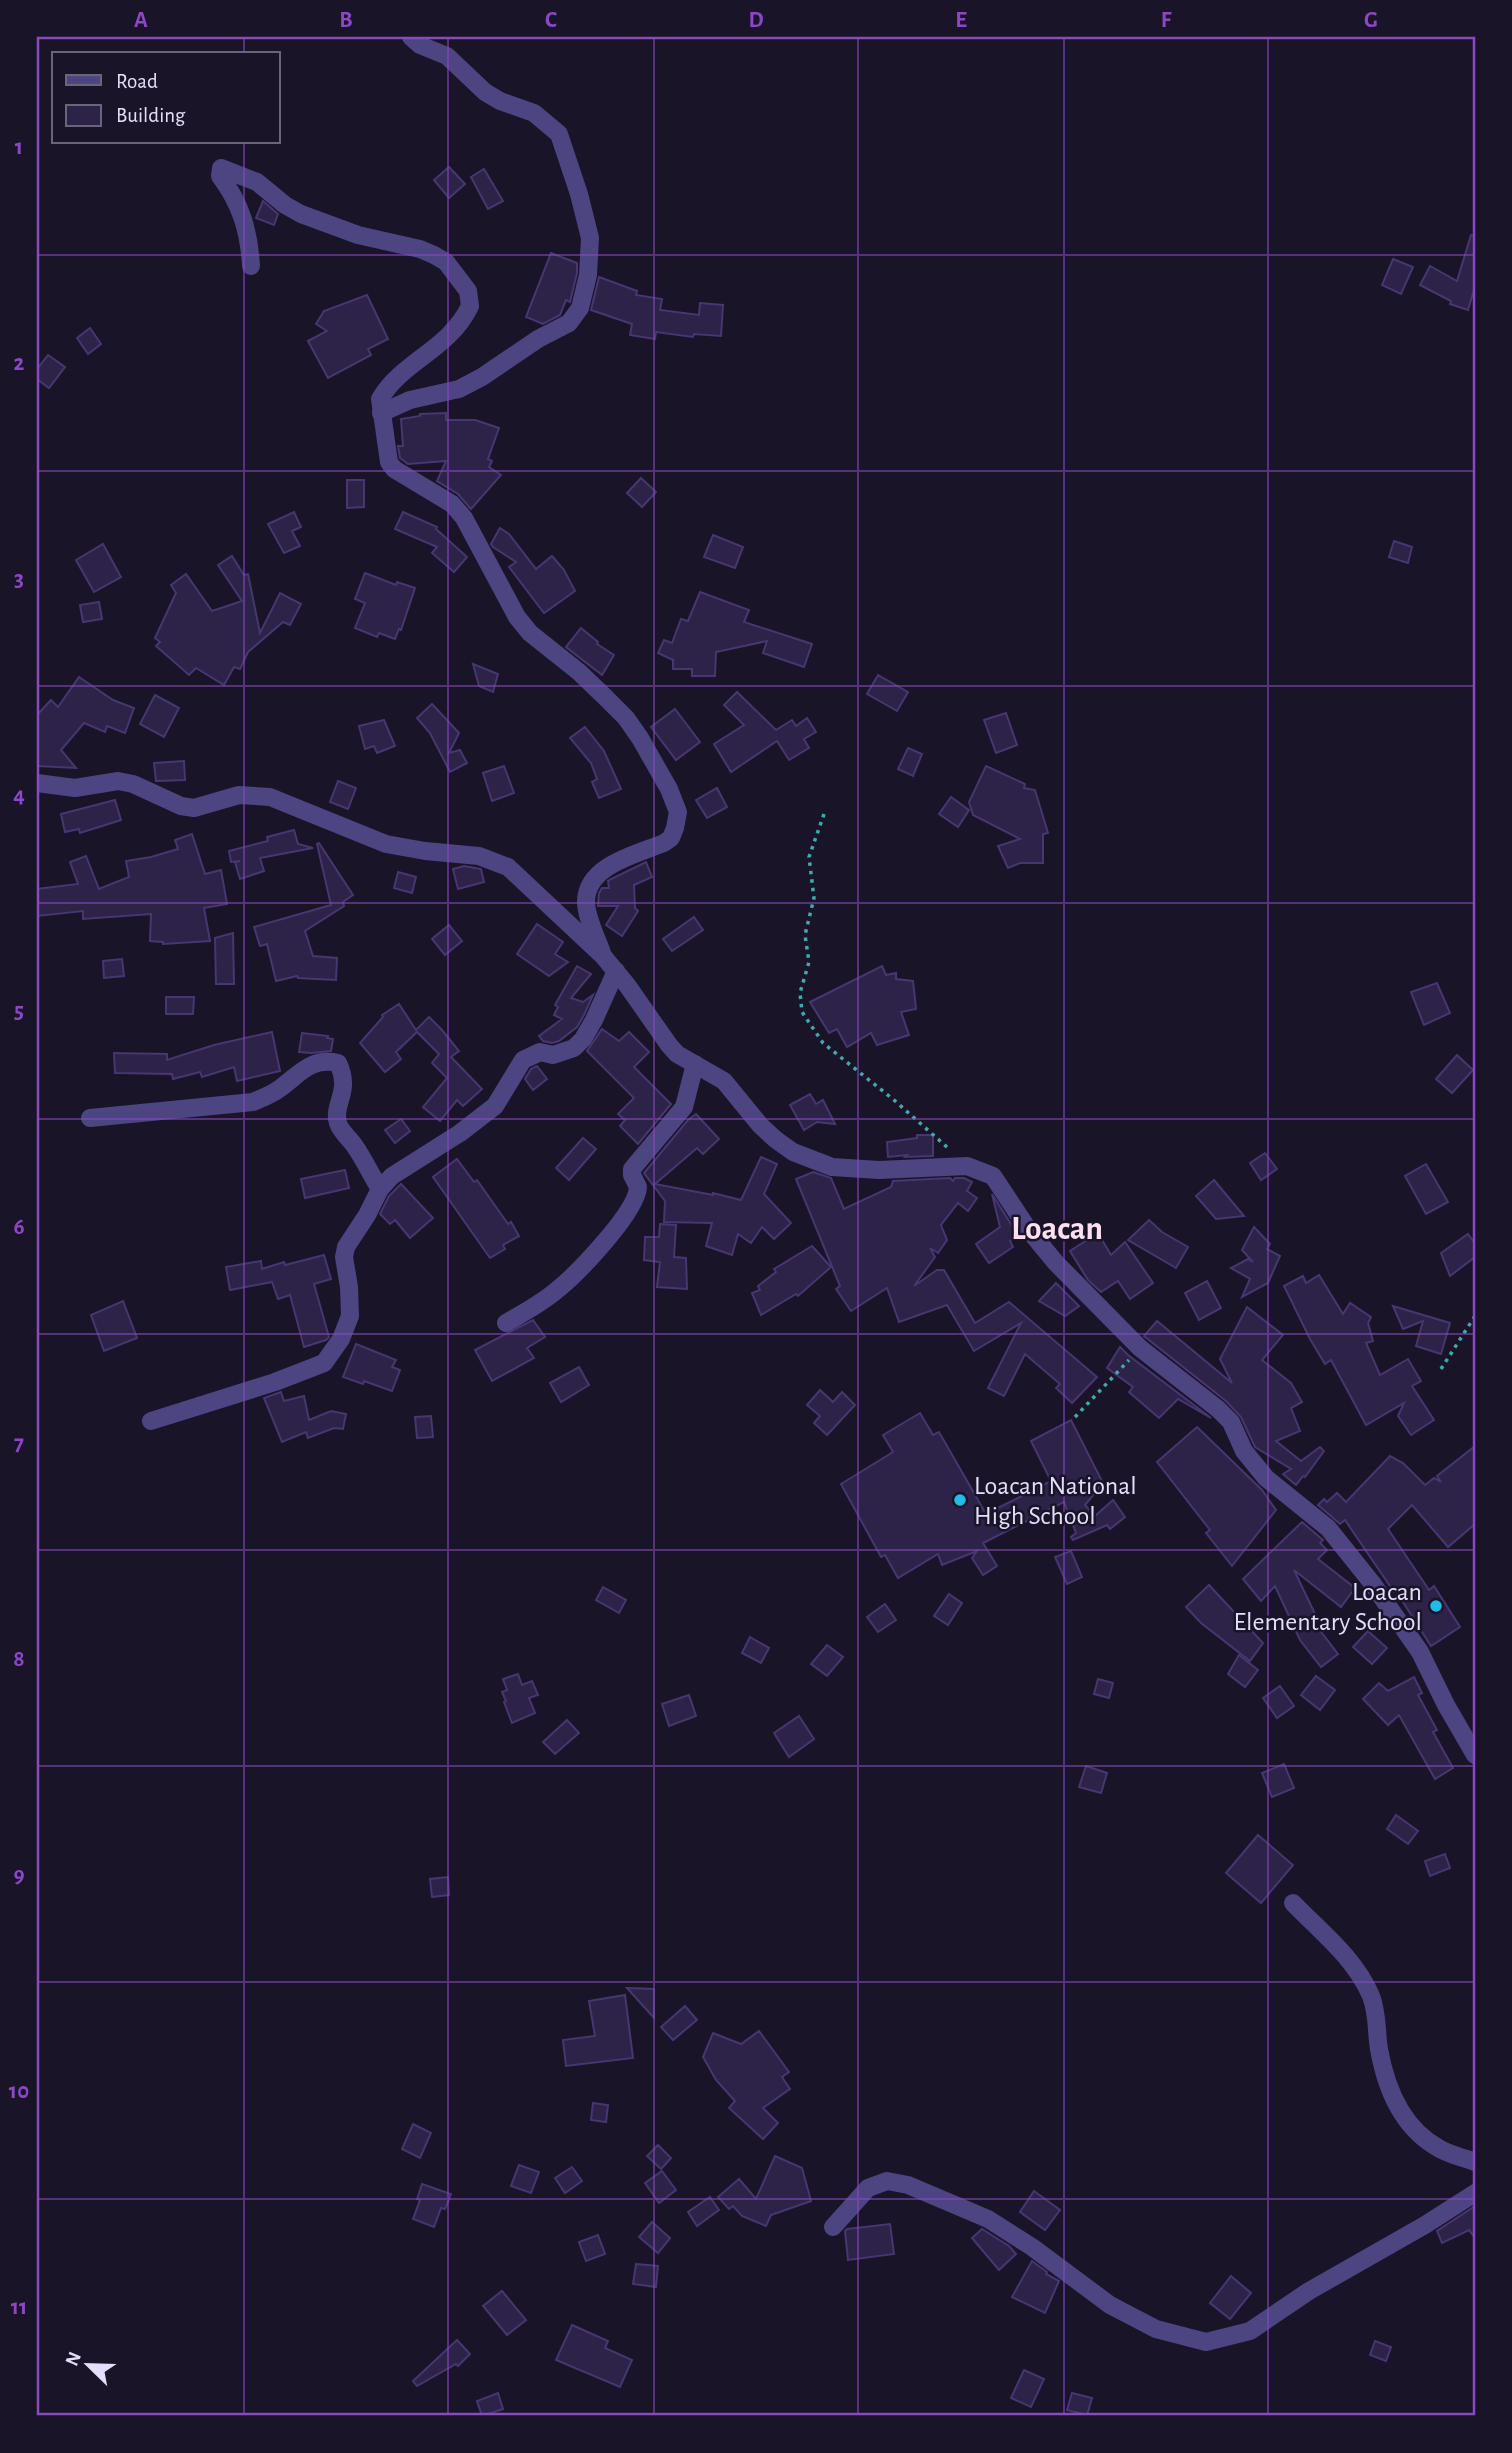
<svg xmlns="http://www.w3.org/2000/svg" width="1512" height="2453" font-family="'Alegreya Sans',sans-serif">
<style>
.building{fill:#2d2247;stroke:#483671;stroke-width:2}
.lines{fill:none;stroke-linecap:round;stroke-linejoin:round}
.path{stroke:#3eaab0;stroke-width:3.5;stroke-dasharray:3.5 5;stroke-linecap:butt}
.minor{stroke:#4d4482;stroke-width:18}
.grid{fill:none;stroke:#8b47c8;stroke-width:2;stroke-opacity:0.55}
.poi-dot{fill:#1fbde7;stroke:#191428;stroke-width:2.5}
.labels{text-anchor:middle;stroke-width:5;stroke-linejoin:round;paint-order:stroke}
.poi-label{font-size:26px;fill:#e5defb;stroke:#191428;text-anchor:start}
.district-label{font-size:33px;font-weight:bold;fill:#fce0ef;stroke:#191428}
.neatline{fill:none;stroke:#8b47c8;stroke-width:2.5}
.grid-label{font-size:23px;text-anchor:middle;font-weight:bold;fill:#8b47c8}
</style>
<rect width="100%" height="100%" fill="#191428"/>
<!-- building -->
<g class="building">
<polygon points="449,167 465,184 449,198 434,180"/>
<polygon points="484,169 503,201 488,209 471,177"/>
<polygon points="263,201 278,214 274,225 256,218"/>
<polygon points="1471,235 1475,236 1475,286 1468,310 1450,304 1451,301 1420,285 1430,266 1457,281"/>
<polygon points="551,253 577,263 577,273 570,302 566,300 560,315 543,324 526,317"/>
<polygon points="1393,259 1413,267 1401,294 1382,285"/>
<polygon points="599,277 637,291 636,295 662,299 660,310 699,315 700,303 723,305 721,336 694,334 693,337 656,332 655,339 630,335 632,324 591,310"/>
<polygon points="367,295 388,339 368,349 371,355 328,378 308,341 327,331 316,324 324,311"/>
<polygon points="90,328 101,344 88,354 77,338"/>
<polygon points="48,355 65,367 49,388 37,379 37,369"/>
<polygon points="446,413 446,420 475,420 499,428 488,459 492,461 489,467 501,475 471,509 458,494 437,481 446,461 408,464 400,458 398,446 403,446 401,419 420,416 420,414"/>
<polygon points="641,478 656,492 642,507 627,493"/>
<polygon points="347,480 364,480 364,507 347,508"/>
<polygon points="294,512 301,527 292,531 300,546 284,553 268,524"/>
<polygon points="403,512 437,527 436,529 467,557 454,572 432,553 437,547 395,529"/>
<polygon points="500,528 509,534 536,569 552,556 564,570 575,591 544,613 509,567 516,562 493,547 491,544"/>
<polygon points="713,535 743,547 735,568 704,557"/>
<polygon points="1394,541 1412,547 1408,563 1389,557"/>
<polygon points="103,544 121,577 94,592 76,560"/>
<polygon points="232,556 244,575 248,574 260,633 280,593 301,604 290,625 283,622 248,652 240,669 234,667 224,685 196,668 189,675 156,646 160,642 155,638 176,593 171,585 186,574 212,611 242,601 218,565"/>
<polygon points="365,573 396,585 397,582 415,588 401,630 399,629 395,639 379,633 377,637 355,628 365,603 355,599"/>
<polygon points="700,592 749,610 744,622 812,644 804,667 763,653 767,641 716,652 715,676 692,676 692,669 673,669 673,660 658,653 664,640 672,643 681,619 688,621"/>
<polygon points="99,602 102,619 83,622 80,605"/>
<polygon points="581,628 598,642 597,644 614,655 602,675 566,647"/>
<polygon points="473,664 498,674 493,692 479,686"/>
<polygon points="878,675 908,692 897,711 867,694"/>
<polygon points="79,677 113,700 134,708 125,733 107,726 105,732 84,723 61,750 76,768 37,766 37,715 51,700 58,707"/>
<polygon points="737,692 776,730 792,720 796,726 807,718 816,732 804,739 809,748 789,760 777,741 731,772 714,744 744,725 724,705"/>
<polygon points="155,695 179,708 164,737 140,724"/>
<polygon points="432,704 459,733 449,753 460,750 467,763 450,772 430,733 417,718"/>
<polygon points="675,709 700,742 676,760 651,727"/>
<polygon points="1006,713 1017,745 996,753 984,720"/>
<polygon points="384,720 395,746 377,753 374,746 365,749 359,726"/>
<polygon points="585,727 604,751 621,789 599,798 592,782 597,779 591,763 570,738"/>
<polygon points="908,748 922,754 913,776 898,769"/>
<polygon points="184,761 185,780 156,781 154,763"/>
<polygon points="504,766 514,793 492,801 483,773"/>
<polygon points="986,766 1025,784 1024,788 1035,790 1048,833 1043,834 1043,863 1020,863 1008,868 998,846 1020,839 973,815 969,802"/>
<polygon points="338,781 356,788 348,809 330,802"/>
<polygon points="717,788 727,807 707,818 696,800"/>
<polygon points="951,797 969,810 958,827 939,814"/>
<polygon points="115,800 121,820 80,833 79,829 65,832 61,814"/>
<polygon points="294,830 298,844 313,848 260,858 264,871 240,879 235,862 240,861 231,862 229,851 268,841 267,837"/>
<polygon points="192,834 205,874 221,870 227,904 204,908 210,941 163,944 163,942 150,941 151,914 83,919 83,911 37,916 37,889 78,884 70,862 86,856 99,889 129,877 126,861 151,857 178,849 175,840"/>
<polygon points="319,843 353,895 343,902 344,906 305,931 313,956 337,958 336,980 298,978 297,976 276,981 267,944 260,946 254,927 331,905 317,844"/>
<polygon points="646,862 652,877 634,885 635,908 638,911 622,936 606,925 618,906 598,906 599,893 602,888 609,888 608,881 611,879"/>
<polygon points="464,866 481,869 484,882 458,889 453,869"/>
<polygon points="398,872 416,877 412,893 394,888"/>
<polygon points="694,917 703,930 672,951 663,939"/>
<polygon points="537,924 563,942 555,954 568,962 549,976 517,954"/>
<polygon points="449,925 462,941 445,955 432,939"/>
<polygon points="233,933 234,984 216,984 215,938"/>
<polygon points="122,959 124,976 104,978 103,961"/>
<polygon points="577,966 591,974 571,998 583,1002 593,995 584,1015 577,1027 559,1041 552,1043 543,1041 539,1036 562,1019 554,1015 558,1007 555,1005"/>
<polygon points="882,966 886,975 896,973 896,979 913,981 916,1009 901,1012 909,1035 877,1045 871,1033 847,1047 837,1029 829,1033 810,1002"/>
<polygon points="1437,983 1450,1013 1424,1025 1411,992"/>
<polygon points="166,997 194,997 193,1014 166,1014"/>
<polygon points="399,1004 416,1030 429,1017 442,1030 459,1051 451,1057 482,1089 463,1106 457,1100 440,1121 423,1107 447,1078 432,1063 439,1054 417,1032 396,1052 401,1059 385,1072 360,1043 383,1017 382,1015"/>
<polygon points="602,1029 619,1041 629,1032 649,1052 634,1067 671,1104 638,1144 620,1126 625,1120 618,1114 634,1098 587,1051"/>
<polygon points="272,1032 280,1071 237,1081 234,1067 202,1077 200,1072 173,1079 172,1074 115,1073 114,1053 167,1054 167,1060 214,1045"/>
<polygon points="302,1033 328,1036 327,1038 333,1039 331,1051 311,1053 299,1052"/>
<polygon points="1457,1055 1473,1070 1452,1093 1436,1079"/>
<polygon points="537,1066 547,1079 533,1090 525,1079 531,1069"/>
<polygon points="810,1094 816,1104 823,1100 835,1124 817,1122 804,1130 790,1105"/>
<polygon points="696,1114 719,1139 703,1154 697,1148 655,1184 713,1195 713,1193 741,1200 761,1157 777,1164 764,1194 791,1223 774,1239 762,1227 751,1243 738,1234 732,1255 706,1246 712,1223 664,1222 665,1201 644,1173 688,1120"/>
<polygon points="401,1119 410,1131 395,1143 385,1130"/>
<polygon points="917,1135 933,1135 933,1156 905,1157 907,1155 888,1157 887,1142 917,1138"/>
<polygon points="583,1138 596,1149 569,1180 556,1168"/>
<polygon points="1265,1153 1277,1169 1261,1180 1250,1163"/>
<polygon points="457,1159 474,1182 477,1180 508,1224 511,1222 519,1236 503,1245 505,1249 490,1258 433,1177"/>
<polygon points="1426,1164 1448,1202 1426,1214 1405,1176"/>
<polygon points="345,1170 349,1188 305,1198 301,1179"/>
<polygon points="813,1172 831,1178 844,1209 891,1187 893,1181 950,1178 953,1181 955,1178 964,1178 972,1182 967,1191 977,1198 968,1211 958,1203 941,1225 947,1240 938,1253 930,1248 935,1257 914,1286 937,1270 944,1270 975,1323 1009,1302 1097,1377 1072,1403 1056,1388 1060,1384 1025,1354 1004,1396 988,1388 1021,1323 974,1351 947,1305 899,1322 887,1288 851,1311 836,1289 840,1286 796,1179"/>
<polygon points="1214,1180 1244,1216 1216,1219 1196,1196"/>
<polygon points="401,1184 433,1218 410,1238 395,1220 390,1224 380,1214 389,1196"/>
<polygon points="992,1194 1018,1235 1010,1241 1013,1247 989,1263 976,1244 1000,1227"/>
<polygon points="1149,1220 1162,1232 1188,1247 1176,1268 1128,1240"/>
<polygon points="660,1224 676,1225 674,1257 686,1258 687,1289 657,1287 660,1262 644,1260 645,1237 659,1237"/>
<polygon points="1254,1227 1270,1244 1267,1249 1280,1256 1268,1283 1242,1297 1250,1279 1231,1268 1248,1259 1253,1262 1242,1250"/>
<polygon points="1098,1233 1111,1255 1125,1242 1153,1283 1130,1299 1118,1281 1101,1292 1088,1280 1070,1251"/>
<polygon points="1468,1234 1475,1244 1475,1257 1450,1276 1441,1253"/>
<polygon points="812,1246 831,1267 798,1296 796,1294 761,1315 752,1293 760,1290 758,1286 776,1272 774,1269"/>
<polygon points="324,1255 331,1279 314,1284 329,1337 326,1340 304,1347 290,1295 278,1299 272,1282 230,1290 226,1267 261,1261 262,1269 284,1262 285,1265"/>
<polygon points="1319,1275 1343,1314 1350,1303 1371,1317 1368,1323 1373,1341 1366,1343 1380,1375 1408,1359 1421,1381 1412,1386 1434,1420 1411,1435 1398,1416 1404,1403 1366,1425 1331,1360 1325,1364 1310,1339 1284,1286 1303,1276 1306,1283"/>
<polygon points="1207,1281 1221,1308 1199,1320 1185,1293"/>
<polygon points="1056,1283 1079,1306 1065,1316 1039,1301"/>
<polygon points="123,1301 137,1338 104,1351 91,1315"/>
<polygon points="1393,1306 1450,1323 1441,1354 1416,1346 1423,1321 1403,1329"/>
<polygon points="1247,1307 1283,1335 1262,1360 1291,1383 1302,1402 1291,1408 1300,1431 1276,1441 1301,1461 1320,1447 1324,1451 1305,1477 1303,1476 1296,1485 1283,1474 1291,1469 1255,1447 1241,1417 1226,1401 1144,1336 1157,1321 1232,1383 1220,1359"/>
<polygon points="533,1320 545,1337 527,1348 534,1358 492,1381 475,1350"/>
<polygon points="356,1344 396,1360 392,1367 400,1370 392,1391 364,1381 363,1384 343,1377"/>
<polygon points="1120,1347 1128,1355 1211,1418 1178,1399 1159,1418 1129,1392 1133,1387 1107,1368"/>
<polygon points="579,1367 589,1385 561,1402 550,1383"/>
<polygon points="820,1390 833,1402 842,1392 855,1405 827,1435 814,1423 820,1416 807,1405"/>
<polygon points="281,1392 284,1401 304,1396 309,1420 331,1411 346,1414 343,1429 334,1428 308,1438 306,1432 282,1442 264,1398"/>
<polygon points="920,1413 933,1435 939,1432 986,1514 1051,1481 1031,1441 1071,1420 1103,1483 1085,1505 1095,1516 1113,1500 1125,1517 1110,1529 1107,1525 1073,1540 1071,1537 1076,1533 1064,1502 983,1543 997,1566 983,1575 972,1558 977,1551 942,1565 938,1554 898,1578 885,1555 881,1557 841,1484 893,1452 883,1435"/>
<polygon points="431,1416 433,1437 417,1438 415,1417"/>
<polygon points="1197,1427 1262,1490 1276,1510 1232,1566 1206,1533 1210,1530 1157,1462"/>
<polygon points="1475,1446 1475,1524 1448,1547 1412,1505 1388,1529 1429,1590 1434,1586 1460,1627 1431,1646 1396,1591 1394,1592 1345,1520 1340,1524 1318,1505 1324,1499 1327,1502 1337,1493 1346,1502 1390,1456 1403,1463 1425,1485 1434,1478 1441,1482 1437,1476"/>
<polygon points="1302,1522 1323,1540 1320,1543 1327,1550 1318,1559 1355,1588 1341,1607 1294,1570 1317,1618 1312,1620 1338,1654 1321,1667 1300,1640 1275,1586 1261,1601 1243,1579"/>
<polygon points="1071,1551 1082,1577 1067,1584 1055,1557"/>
<polygon points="1209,1585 1263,1643 1250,1661 1201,1623 1186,1607"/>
<polygon points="603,1587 626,1600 619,1613 596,1600"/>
<polygon points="949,1594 962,1603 948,1625 934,1616"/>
<polygon points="885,1604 896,1620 878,1632 867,1617"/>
<polygon points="1368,1631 1387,1648 1372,1664 1353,1647"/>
<polygon points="750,1637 769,1648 761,1663 742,1653"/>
<polygon points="827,1645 843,1657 827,1676 811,1664"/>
<polygon points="1239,1655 1258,1670 1245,1687 1228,1674"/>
<polygon points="518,1674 522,1685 532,1681 538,1695 529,1698 535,1713 512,1723 504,1702 506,1701 502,1692 507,1690 503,1679"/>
<polygon points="1316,1676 1335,1690 1320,1710 1301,1695"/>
<polygon points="1414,1677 1422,1693 1418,1695 1437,1730 1433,1732 1453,1768 1435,1779 1399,1715 1388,1725 1363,1699 1379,1683 1388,1691"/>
<polygon points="1098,1679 1113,1683 1109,1698 1094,1694"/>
<polygon points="1280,1686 1294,1706 1277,1718 1263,1698"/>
<polygon points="689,1695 696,1716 669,1726 662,1704"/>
<polygon points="799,1716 814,1739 789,1757 774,1733"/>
<polygon points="567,1720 579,1733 555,1754 543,1742"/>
<polygon points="1284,1764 1294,1788 1272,1797 1262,1773"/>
<polygon points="1086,1766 1107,1773 1101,1793 1079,1787"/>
<polygon points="1396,1815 1418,1831 1408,1844 1387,1829"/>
<polygon points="1258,1835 1293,1865 1261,1903 1226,1873"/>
<polygon points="1445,1854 1450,1868 1430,1876 1425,1861"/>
<polygon points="448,1877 449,1895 432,1897 430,1879"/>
<polygon points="627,1988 654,1989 654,2018"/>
<polygon points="625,1995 633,2058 566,2066 563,2040 595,2036 589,2001"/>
<polygon points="685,2006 697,2020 673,2040 661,2027"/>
<polygon points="759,2031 789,2072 782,2077 790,2089 763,2108 778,2123 763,2139 729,2108 735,2101 716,2080 703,2057 713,2033 741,2044"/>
<polygon points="593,2103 608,2105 606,2122 591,2120"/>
<polygon points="413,2124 431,2133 420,2158 402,2149"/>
<polygon points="658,2145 671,2158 661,2169 647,2156"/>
<polygon points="775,2156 802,2168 811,2201 771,2215 766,2226 742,2216 733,2206 729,2209 718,2197 739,2179 756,2199"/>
<polygon points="519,2165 539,2172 531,2193 511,2186"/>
<polygon points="572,2167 582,2181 565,2193 555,2178"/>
<polygon points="662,2171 676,2190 659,2203 645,2183"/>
<polygon points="422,2184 451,2194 445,2209 441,2208 434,2227 413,2219 420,2200 417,2199"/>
<polygon points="1034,2191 1060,2210 1045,2230 1020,2212"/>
<polygon points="710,2197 719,2210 697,2226 688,2212"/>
<polygon points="1475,2206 1475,2238 1469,2230 1442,2243 1437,2231"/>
<polygon points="652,2222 670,2238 658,2253 639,2237"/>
<polygon points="890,2224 894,2254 848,2260 845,2231 847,2229"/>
<polygon points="982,2229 1009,2246 1016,2254 999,2270 972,2238"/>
<polygon points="598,2235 605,2254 586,2261 579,2242"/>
<polygon points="1032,2261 1047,2272 1046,2274 1059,2281 1045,2313 1012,2297"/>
<polygon points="636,2264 658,2266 656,2287 633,2284"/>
<polygon points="1231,2276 1251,2293 1230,2319 1210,2303"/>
<polygon points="502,2291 526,2320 507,2335 483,2306"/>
<polygon points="572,2325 608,2341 605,2348 632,2360 620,2387 556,2360"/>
<polygon points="457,2340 470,2354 458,2366 456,2364 417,2386 413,2381"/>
<polygon points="1375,2341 1391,2347 1386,2361 1370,2355"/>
<polygon points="1024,2370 1044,2379 1031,2407 1011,2398"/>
<polygon points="498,2393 503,2409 482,2416 477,2401"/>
<polygon points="1072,2393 1092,2398 1087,2415 1067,2410"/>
</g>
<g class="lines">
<!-- path -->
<g class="path">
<polyline points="824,814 809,857 814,898 805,935 809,962 800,993 802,1012 823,1043 894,1100 948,1148"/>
<polyline points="1441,1369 1475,1316"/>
<polyline points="1075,1417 1129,1360"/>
</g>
<!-- minor -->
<g class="minor">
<path d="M251 266C249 231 241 204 220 176L221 168 257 182 285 205 301 214 358 235 420 249 434 255 446 262 468 291 470 306C449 350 402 361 380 399L389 462 394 469 452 504 464 518 517 617 530 633 579 672 605 697 626 718 640 738 669 789 678 812 675 828 671 838 664 843C637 854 587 865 586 901 586 918 597 938 602 953"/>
<polyline points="381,413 410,400 459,389 482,377 538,339 569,323 580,308 588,275 590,238 579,194 559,134 534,113 500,101 485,92 447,56 420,45 411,37"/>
<polyline points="37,783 75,788 118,781 133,784 181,806 194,808 239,795 270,797 386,844 425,851 479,856 508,867 603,956 627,985 669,1045 677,1054 724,1081 760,1125 775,1139 793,1152 832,1167 879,1170 967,1166 993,1176 1028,1229 1056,1263 1140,1348 1218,1409 1231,1422 1244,1451 1266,1478 1328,1528 1372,1583 1420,1652 1446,1705 1475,1755"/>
<path d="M90 1118 253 1102C262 1098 271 1095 279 1089 299 1075 310 1057 338 1063 352 1092 332 1104 338 1123 341 1132 349 1138 354 1145 364 1159 371 1175 380 1189"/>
<path d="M506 1323C523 1313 542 1303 557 1290 577 1274 637 1212 638 1187L632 1175V1169L684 1107 695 1064"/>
<polyline points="151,1421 275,1382 324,1363 341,1339 350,1316 349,1287 344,1257 346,1247 367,1215 380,1189 392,1176 460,1133 495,1106 523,1060 540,1052 553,1055 574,1048 583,1039 594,1020 616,971"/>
<path d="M1293 1903C1321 1932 1355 1958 1371 1996 1378 2014 1376 2031 1379 2049 1386 2089 1403 2129 1440 2149 1451 2155 1464 2158 1475 2162"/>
<polyline points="833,2227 868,2188 887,2181 908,2185 988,2219 1032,2247 1110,2305 1156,2329 1206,2342 1250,2331 1309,2291 1425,2225 1475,2193"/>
</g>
</g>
<!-- grid -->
<path class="grid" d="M244 37V54M448 37V2416M654 37V2416M858 37V2416M1064 37V2416M1268 37V2416M244 142V2416M37 255H1475M37 471H1475M37 686H1475M37 903H1475M37 1119H1475M37 1334H1475M37 1550H1475M37 1766H1475M37 1982H1475M37 2199H1475"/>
<!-- markers -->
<g class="poi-dot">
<circle cx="960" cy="1500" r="7"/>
<circle cx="1436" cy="1606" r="7"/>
</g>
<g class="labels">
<!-- poi labels -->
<g class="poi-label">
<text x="974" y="1494">Loacan National<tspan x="974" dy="30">High School</tspan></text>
<text x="1422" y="1600" text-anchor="end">Loacan<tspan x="1422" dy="30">Elementary School</tspan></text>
</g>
<!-- district labels -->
<g class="district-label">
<text x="1057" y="1239">Loacan</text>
</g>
</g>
<!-- border -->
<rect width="1512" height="2453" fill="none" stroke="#191428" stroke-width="77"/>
<!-- legend -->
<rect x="52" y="52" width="228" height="91" fill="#191428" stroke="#6b657c" stroke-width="2"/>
<rect x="66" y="75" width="35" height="10" fill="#4d4482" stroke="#6b657c" stroke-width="2"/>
<text x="116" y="88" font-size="21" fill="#e5defb">Road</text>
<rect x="66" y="105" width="35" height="21" fill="#2d2247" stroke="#6b657c" stroke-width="2"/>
<text x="116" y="122" font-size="21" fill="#e5defb">Building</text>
<!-- north arrow -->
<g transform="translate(88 2365) rotate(293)" stroke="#191428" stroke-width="5" paint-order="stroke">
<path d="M0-5L12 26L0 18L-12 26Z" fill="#e5defb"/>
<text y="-10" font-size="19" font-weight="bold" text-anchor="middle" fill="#e5defb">N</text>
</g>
<rect x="38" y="38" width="1436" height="2376" class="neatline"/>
<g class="grid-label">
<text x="141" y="27">A</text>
<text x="346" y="27">B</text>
<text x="551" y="27">C</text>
<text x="756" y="27">D</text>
<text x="961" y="27">E</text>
<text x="1166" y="27">F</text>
<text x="1371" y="27">G</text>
<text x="19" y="154">1</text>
<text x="19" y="370">2</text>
<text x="19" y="586">3</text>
<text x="19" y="802">4</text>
<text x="19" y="1018">5</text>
<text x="19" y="1234">6</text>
<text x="19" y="1450">7</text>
<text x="19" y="1666">8</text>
<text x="19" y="1882">9</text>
<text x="19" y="2098">10</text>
<text x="19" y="2314">11</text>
</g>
</svg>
